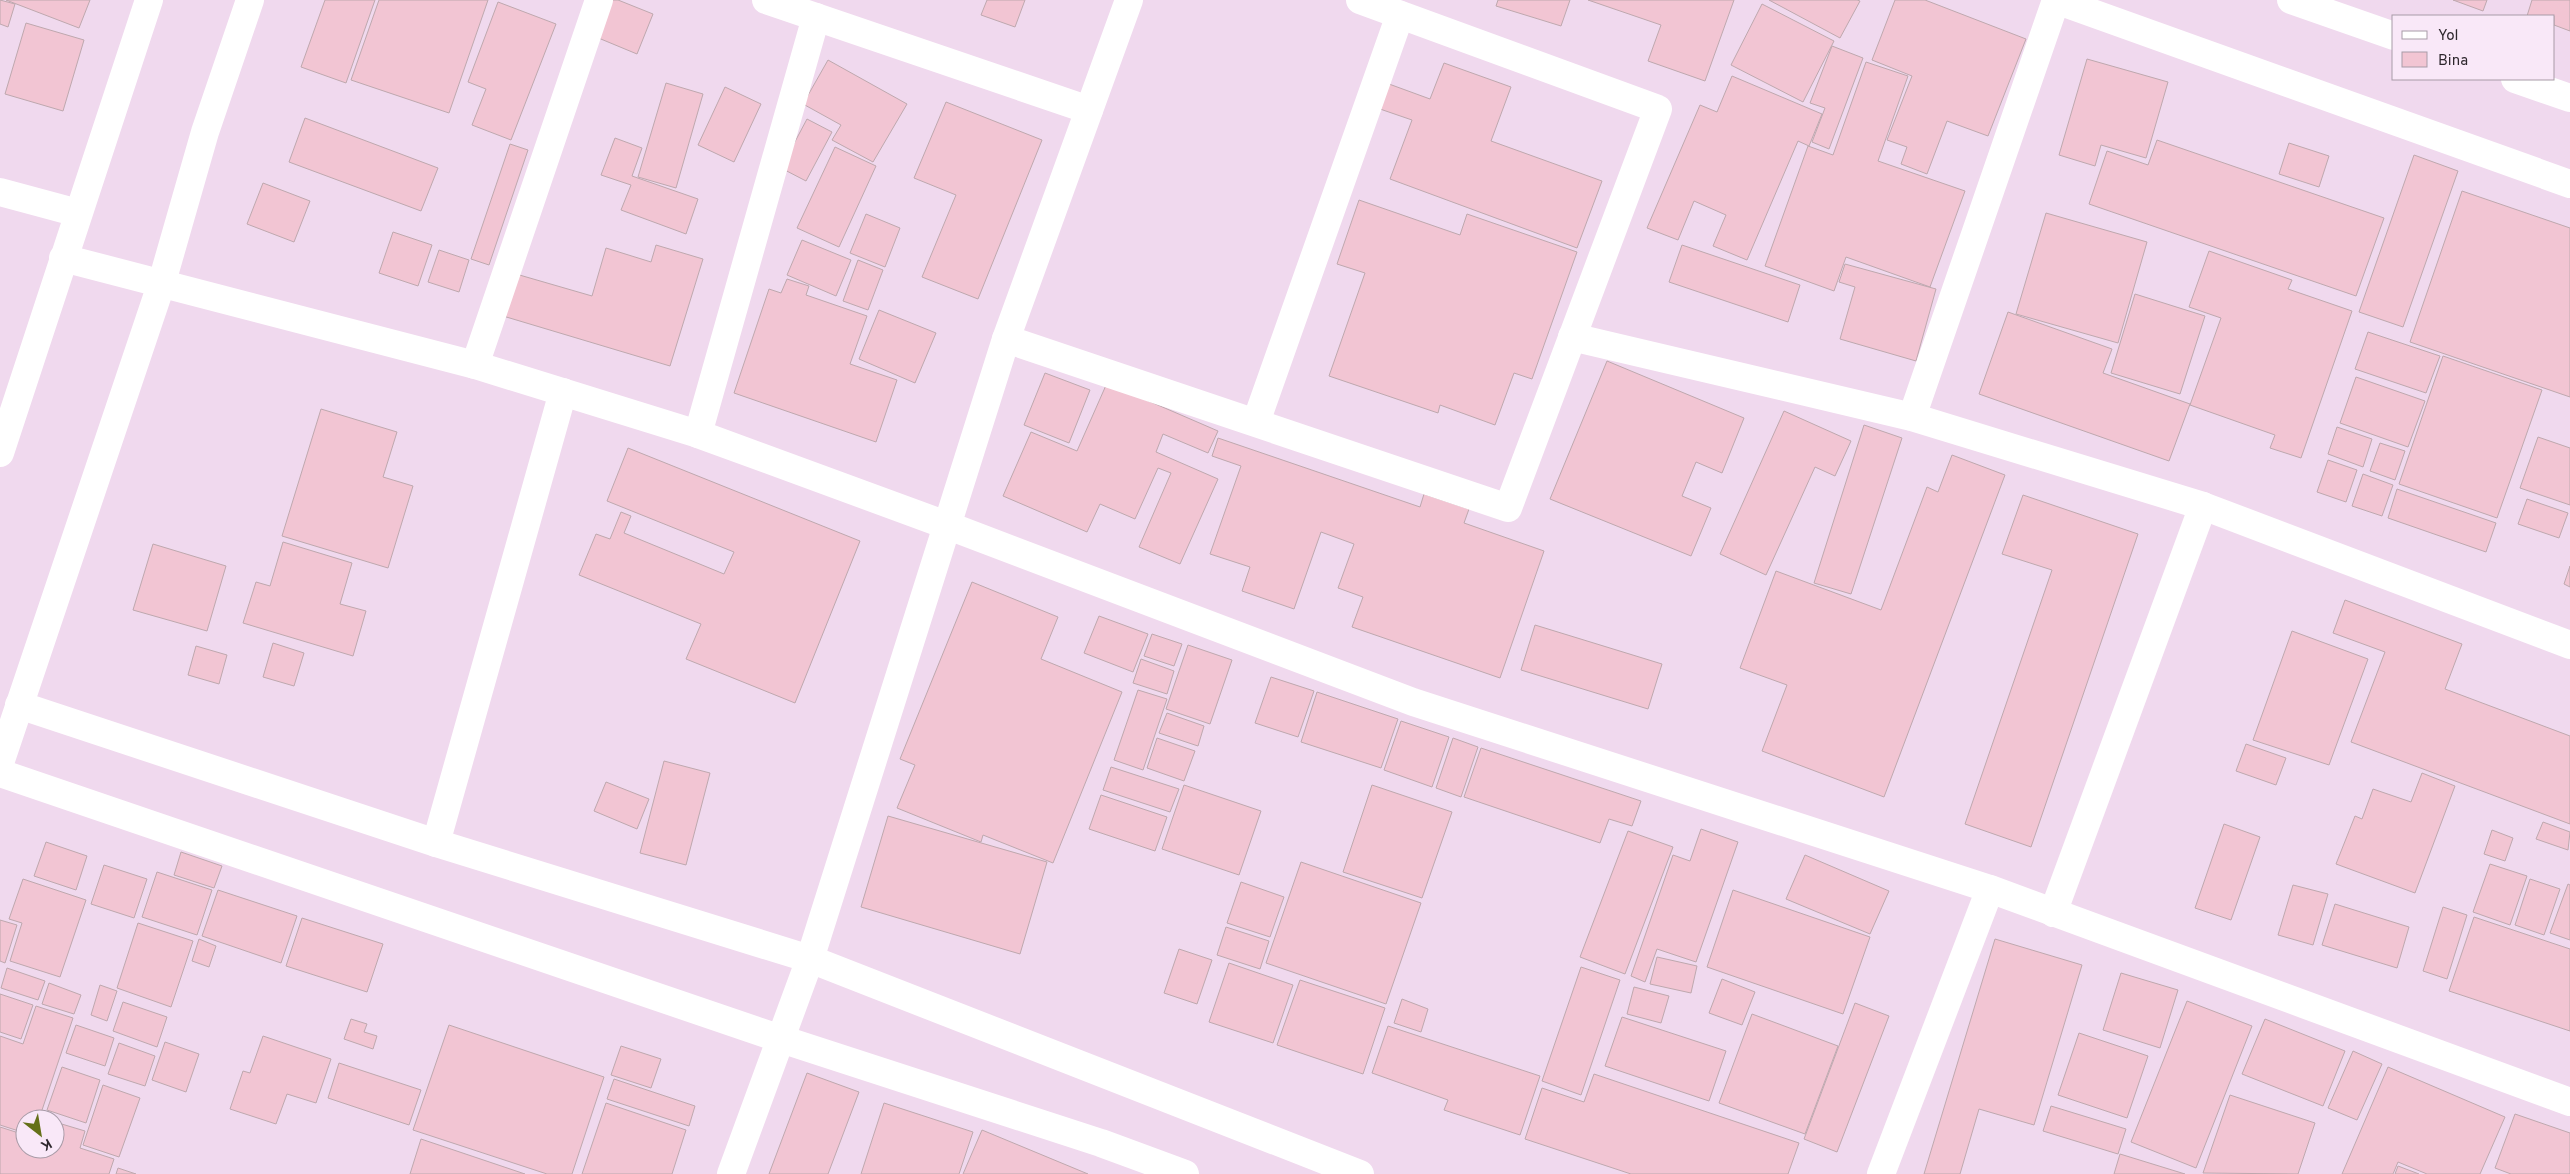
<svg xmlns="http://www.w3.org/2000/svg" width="2570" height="1174" font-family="Overpass,sans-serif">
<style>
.built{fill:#f0d9ee;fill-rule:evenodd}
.building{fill:#f2c5d3;stroke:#bea8ae}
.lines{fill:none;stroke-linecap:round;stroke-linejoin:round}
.street{stroke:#fff;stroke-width:28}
.secondary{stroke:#fff;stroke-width:28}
</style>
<rect width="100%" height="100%" fill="#f9e8f8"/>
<!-- built -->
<path class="built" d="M0 0H2570V1174H0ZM2394 16H2554V79H2394ZM25 1119H55V1149H25Z"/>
<!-- building -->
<g class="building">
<polygon points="0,0 15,4 8,27 0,24"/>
<polygon points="6,0 90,0 79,28"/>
<polygon points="325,0 375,0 346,83 301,67"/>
<polygon points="379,0 488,0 449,113 351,80"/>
<polygon points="611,0 618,0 653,14 637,54 596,37"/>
<polygon points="987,0 1025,0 1015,27 981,15"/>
<polygon points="1498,0 1570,0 1561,26 1496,6"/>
<polygon points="1588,0 1734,0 1705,81 1648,61 1661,25"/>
<polygon points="1769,0 1857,0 1860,1 1840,38"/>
<polygon points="1895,0 1925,0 2026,39 1988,136 1947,121 1927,174 1901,164 1907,147 1887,140 1912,76 1872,60"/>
<polygon points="2453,0 2487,0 2483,11"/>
<polygon points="2532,0 2570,0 2570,31 2554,25 2554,16 2527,16"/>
<polygon points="498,2 556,24 511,140 472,125 486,89 468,82"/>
<polygon points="1762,4 1834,41 1803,102 1731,65"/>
<polygon points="26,23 84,40 63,111 5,94"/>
<polygon points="1832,46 1863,58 1829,149 1812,142 1825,108 1810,103"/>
<polygon points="2087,59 2168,82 2146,158 2101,145 2095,166 2059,155"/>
<polygon points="828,60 907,104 873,162 832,140 841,125 803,104"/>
<polygon points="1866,62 1908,76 1878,161 1965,191 1930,287 1846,257 1834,291 1765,266 1808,146 1833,155"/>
<polygon points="1444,63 1511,87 1491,141 1602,181 1577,248 1390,179 1412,120 1380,109 1389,84 1430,99"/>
<polygon points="1732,76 1822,114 1809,146 1798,141 1747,260 1713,246 1726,215 1694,201 1678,240 1647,228 1700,105 1717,112"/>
<polygon points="666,83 703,94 676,188 638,177"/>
<polygon points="725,87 761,104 734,162 698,145"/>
<polygon points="946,102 1042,140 978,299 922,277 956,195 914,178"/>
<polygon points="305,118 438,168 421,211 289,162"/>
<polygon points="807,119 832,132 806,181 781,168"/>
<polygon points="615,138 642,148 632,176 698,199 686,234 621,210 631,185 601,175"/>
<polygon points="2157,140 2384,218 2356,296 2089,204 2107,151 2148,165"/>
<polygon points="2289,143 2329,156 2319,187 2279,174"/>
<polygon points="510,144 528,150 489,265 471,259"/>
<polygon points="835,147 876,166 839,247 797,228"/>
<polygon points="2414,155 2458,171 2403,327 2359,312"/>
<polygon points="263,183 310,201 294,242 247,224"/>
<polygon points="2462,191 2570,228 2570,397 2410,342"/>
<polygon points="1359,200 1460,235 1467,214 1577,252 1532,379 1514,373 1495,425 1440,405 1438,413 1329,376 1365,273 1337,264"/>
<polygon points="2046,213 2147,242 2118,343 2016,314"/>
<polygon points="866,214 900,228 885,267 850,253"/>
<polygon points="393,232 432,245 418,286 379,273"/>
<polygon points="802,240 851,260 836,296 787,275"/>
<polygon points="656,245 703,259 670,366 503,316 516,274 592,296 606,248 651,262"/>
<polygon points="1682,245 1800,285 1788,322 1669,282"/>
<polygon points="439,250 469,260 459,292 428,282"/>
<polygon points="2209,251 2292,280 2288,289 2352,311 2301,458 2270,448 2275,435 2190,405 2221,318 2189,307"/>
<polygon points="858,260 883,270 868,310 843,301"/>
<polygon points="1845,264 1936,289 1916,361 1840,339 1855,287 1839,282"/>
<polygon points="787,279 809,286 806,295 867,316 850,364 897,380 876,442 734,393 769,289 781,293"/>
<polygon points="2135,294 2205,316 2180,394 2111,373"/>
<polygon points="879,310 936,333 915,383 859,359"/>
<polygon points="2008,312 2112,349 2103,373 2190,404 2169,461 1979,394"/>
<polygon points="2368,332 2440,356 2426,393 2355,369"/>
<polygon points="2443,356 2542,390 2497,518 2399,484"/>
<polygon points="1607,361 1744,418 1722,473 1696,462 1682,496 1711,508 1691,556 1550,499"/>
<polygon points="1045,373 1090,390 1069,443 1024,425"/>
<polygon points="2356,377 2425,401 2408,447 2340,423"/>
<polygon points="1107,383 1218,431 1208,453 1163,434 1156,452 1218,479 1180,564 1139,547 1171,473 1158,468 1135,519 1100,504 1087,532 1003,496 1031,432 1077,451"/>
<polygon points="321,409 397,432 383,477 413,486 388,568 282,536"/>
<polygon points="1784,411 1851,441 1835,476 1815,467 1766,575 1720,554"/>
<polygon points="1864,425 1902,438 1851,594 1814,583"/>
<polygon points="2337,427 2372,439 2363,467 2328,454"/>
<polygon points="2538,437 2570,448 2570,505 2520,488"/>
<polygon points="1218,438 1420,507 1424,494 1469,509 1464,523 1544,551 1500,678 1352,627 1363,597 1338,588 1354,544 1321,532 1294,609 1242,591 1250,567 1210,554 1241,466 1212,456"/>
<polygon points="2380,443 2405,451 2395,480 2370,471"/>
<polygon points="628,448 860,541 795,703 686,659 701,624 579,575 596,534 610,539 621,512 631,516 624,533 724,574 734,552 607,501"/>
<polygon points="1952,455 2005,475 1884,797 1762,751 1787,685 1740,668 1776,571 1881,610 1927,487 1938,492"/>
<polygon points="2328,460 2357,470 2346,502 2317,492"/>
<polygon points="2363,474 2393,485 2382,516 2352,506"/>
<polygon points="2397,489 2496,523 2486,552 2388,518"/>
<polygon points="2023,495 2138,534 2031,847 1965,824 2052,570 2002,554"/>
<polygon points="2527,499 2568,513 2559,538 2518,524"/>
<polygon points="283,542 352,563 340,604 366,611 353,656 243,623 256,582 270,586"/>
<polygon points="153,544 226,566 207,631 133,610"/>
<polygon points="2570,566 2570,587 2564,584"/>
<polygon points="972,582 1058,617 1041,659 1122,692 1053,863 983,835 981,842 897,808 915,765 900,759"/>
<polygon points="2345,600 2462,644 2445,689 2570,736 2570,824 2351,742 2385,652 2333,633"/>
<polygon points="1099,616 1148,634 1133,672 1084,653"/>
<polygon points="1535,625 1662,664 1648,709 1521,670"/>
<polygon points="2292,631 2368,659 2329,765 2253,740"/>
<polygon points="1152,634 1182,644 1174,666 1144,656"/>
<polygon points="273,643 304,653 294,686 263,677"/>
<polygon points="1188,645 1232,660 1210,724 1166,709"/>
<polygon points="196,646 227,655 219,684 188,675"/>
<polygon points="1141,659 1174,671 1167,694 1133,683"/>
<polygon points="1271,677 1314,691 1298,737 1255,723"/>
<polygon points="1138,690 1167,699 1143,770 1114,760"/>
<polygon points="1317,692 1398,719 1381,768 1301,742"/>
<polygon points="1167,713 1204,726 1198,746 1159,733"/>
<polygon points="1401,721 1449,737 1432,787 1384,770"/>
<polygon points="1157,738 1195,751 1184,781 1147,768"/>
<polygon points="1453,738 1478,747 1461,797 1436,788"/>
<polygon points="2246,744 2286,758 2276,785 2236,771"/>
<polygon points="1481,748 1641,801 1632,826 1609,819 1600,843 1464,797"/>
<polygon points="664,761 710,773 686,865 640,853"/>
<polygon points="1111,767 1179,789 1170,812 1103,790"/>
<polygon points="2422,773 2455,786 2415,893 2336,864 2355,816 2362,819 2373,789 2411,802"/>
<polygon points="606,782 649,799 637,829 594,811"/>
<polygon points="1184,785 1261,811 1239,875 1162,849"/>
<polygon points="1372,785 1452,812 1422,898 1343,872"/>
<polygon points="1101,795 1167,817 1155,851 1089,829"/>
<polygon points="888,816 1047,862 1020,954 861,907"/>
<polygon points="2543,822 2570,832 2568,850 2536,839"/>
<polygon points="2224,824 2260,837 2231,920 2195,908"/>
<polygon points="1701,829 1738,842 1696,962 1657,949 1645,982 1631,976 1673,855 1690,861"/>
<polygon points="2492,830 2513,838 2505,861 2484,854"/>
<polygon points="1628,831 1673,847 1625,974 1580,957"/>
<polygon points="46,842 87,856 76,890 34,876"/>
<polygon points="181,852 222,866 214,888 174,875"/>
<polygon points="1805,855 1889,891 1870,934 1786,899"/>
<polygon points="1301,862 1421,903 1386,1004 1266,963"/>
<polygon points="2490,864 2527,876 2510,925 2473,912"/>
<polygon points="104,865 147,879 134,918 91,904"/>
<polygon points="157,872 212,890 197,935 142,917"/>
<polygon points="23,879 86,900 60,977 10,961 22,923 9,919"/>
<polygon points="2530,879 2560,889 2544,935 2515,925"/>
<polygon points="1241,882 1284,897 1270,937 1227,923"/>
<polygon points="2568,884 2570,885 2570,940 2550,933"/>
<polygon points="2293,885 2328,894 2313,945 2278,935"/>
<polygon points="218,890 297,916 281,963 202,936"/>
<polygon points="1733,890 1870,937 1843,1014 1707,967"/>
<polygon points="2335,904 2409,927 2397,968 2322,945"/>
<polygon points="2443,907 2467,915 2447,979 2423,971"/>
<polygon points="2474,917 2570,949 2570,1031 2449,991"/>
<polygon points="302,918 383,944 367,992 286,966"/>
<polygon points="0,920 17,925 5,963 0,961"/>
<polygon points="138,923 193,941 171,1007 117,988"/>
<polygon points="1226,927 1269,941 1260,969 1217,955"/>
<polygon points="199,939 216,946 209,967 192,961"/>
<polygon points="1995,939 2082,965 2034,1125 1979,1109 1960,1174 1924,1174"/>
<polygon points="1179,949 1212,960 1197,1004 1164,993"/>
<polygon points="1657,957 1697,966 1691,993 1650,984"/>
<polygon points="1229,963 1293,985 1273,1043 1209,1022"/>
<polygon points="1581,967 1620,980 1581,1095 1542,1081"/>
<polygon points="7,968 45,981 38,1000 1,988"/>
<polygon points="2121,973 2178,990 2160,1048 2103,1030"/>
<polygon points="1722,979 1755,992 1742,1025 1709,1013"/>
<polygon points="1300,980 1385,1008 1363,1074 1277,1045"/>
<polygon points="49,983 81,995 74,1014 42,1004"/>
<polygon points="100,985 117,991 107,1021 91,1015"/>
<polygon points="1634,987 1669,996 1661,1023 1627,1014"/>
<polygon points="0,994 33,1005 21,1039 0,1032"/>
<polygon points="1402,999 1428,1009 1421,1032 1394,1023"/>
<polygon points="2187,1001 2252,1026 2196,1168 2131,1142"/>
<polygon points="123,1002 167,1017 157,1047 113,1031"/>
<polygon points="1855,1003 1889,1016 1837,1152 1804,1139"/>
<polygon points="36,1006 73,1018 39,1119 25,1119 25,1133 0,1125 0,1036 23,1044"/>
<polygon points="1752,1014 1838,1046 1805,1134 1719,1103"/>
<polygon points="1622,1017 1726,1051 1709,1101 1605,1066"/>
<polygon points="351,1019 367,1024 364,1032 377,1036 373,1049 344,1039"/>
<polygon points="2265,1019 2345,1051 2323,1106 2242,1074"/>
<polygon points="76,1025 114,1038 105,1066 66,1053"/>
<polygon points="449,1025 604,1077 572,1174 547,1174 413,1130"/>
<polygon points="1388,1026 1540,1076 1520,1135 1444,1110 1448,1100 1372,1073"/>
<polygon points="2079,1033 2148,1056 2127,1118 2058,1095"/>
<polygon points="263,1036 331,1059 316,1103 287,1094 276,1124 230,1109 243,1071 250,1073"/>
<polygon points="165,1042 199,1054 186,1092 152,1080"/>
<polygon points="119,1043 155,1056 145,1086 108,1074"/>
<polygon points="621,1046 661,1059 651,1088 611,1075"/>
<polygon points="2353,1051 2382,1064 2357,1120 2328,1108"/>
<polygon points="339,1063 421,1090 409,1125 328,1098"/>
<polygon points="62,1067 100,1080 86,1123 47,1110"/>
<polygon points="2388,1067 2505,1117 2480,1174 2427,1174 2398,1162 2393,1174 2342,1174"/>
<polygon points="807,1073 859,1092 828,1174 769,1174"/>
<polygon points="1594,1074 1799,1143 1788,1174 1631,1174 1525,1139 1542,1088 1584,1102"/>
<polygon points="614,1079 695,1106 689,1126 607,1099"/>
<polygon points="103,1085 140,1098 119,1157 83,1145"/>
<polygon points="2230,1095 2315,1123 2298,1174 2203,1173"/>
<polygon points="606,1103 686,1130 672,1174 582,1174"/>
<polygon points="884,1103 973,1132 959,1174 861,1174"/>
<polygon points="2051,1106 2126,1129 2118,1154 2043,1131"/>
<polygon points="2515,1114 2570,1133 2570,1174 2511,1174 2495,1168"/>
<polygon points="55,1122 85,1131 80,1148 114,1159 109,1174 0,1174 0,1127 25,1135 25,1149 55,1149"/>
<polygon points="982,1130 1088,1174 963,1174"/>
<polygon points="421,1139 525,1174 410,1174"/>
<polygon points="2120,1154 2185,1174 2114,1174"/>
<polygon points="2398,1166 2419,1174 2395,1174"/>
<polygon points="118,1168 136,1174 116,1174"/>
</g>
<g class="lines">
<!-- street -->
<g class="street">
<polyline points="766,0 1089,110"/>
<polyline points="0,192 78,213"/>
<polyline points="63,258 475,365 698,434 949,526 1413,702 1990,889 2570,1102"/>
<polyline points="1572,337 1912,417 2203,506 2570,645"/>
<polyline points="1006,339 1508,508 1658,109 1360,0"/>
<polyline points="475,365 599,0"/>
<polyline points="1912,417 2056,0"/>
<polyline points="1256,422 1400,15"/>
<polyline points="698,434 816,17"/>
<polyline points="19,705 436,843 810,959 1360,1174"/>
<polyline points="0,773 781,1039 1101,1143 1185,1174"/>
<polyline points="436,843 563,392"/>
<polyline points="2053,913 2203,506"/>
<polyline points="731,1174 810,959 1006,339 1129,0"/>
<polyline points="1881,1174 1990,889"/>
</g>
<!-- secondary -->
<g class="secondary">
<polyline points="2056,0 2570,184"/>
<polyline points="2291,0 2394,36"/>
<polyline points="2515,79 2570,98"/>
<polyline points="0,453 149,0"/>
<polyline points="0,763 162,282 205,132 250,0"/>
</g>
</g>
<!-- legend -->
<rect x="2392" y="15" width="162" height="65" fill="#f9e8f8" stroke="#a89ba7"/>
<rect x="2402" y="31" width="25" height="8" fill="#ffffff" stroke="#a89ba7"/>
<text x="2438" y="40" font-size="15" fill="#2e272d">Yol</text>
<rect x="2402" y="52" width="25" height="15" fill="#f2c5d3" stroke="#a89ba7"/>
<text x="2438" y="65" font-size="15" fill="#2e272d">Bina</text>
<!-- north arrow -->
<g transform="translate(40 1134) rotate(149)"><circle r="24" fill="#f9e8f8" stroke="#a89ba7"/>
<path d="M0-4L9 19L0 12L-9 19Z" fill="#657019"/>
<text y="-8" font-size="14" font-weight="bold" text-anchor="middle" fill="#2e272d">K</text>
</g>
</svg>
